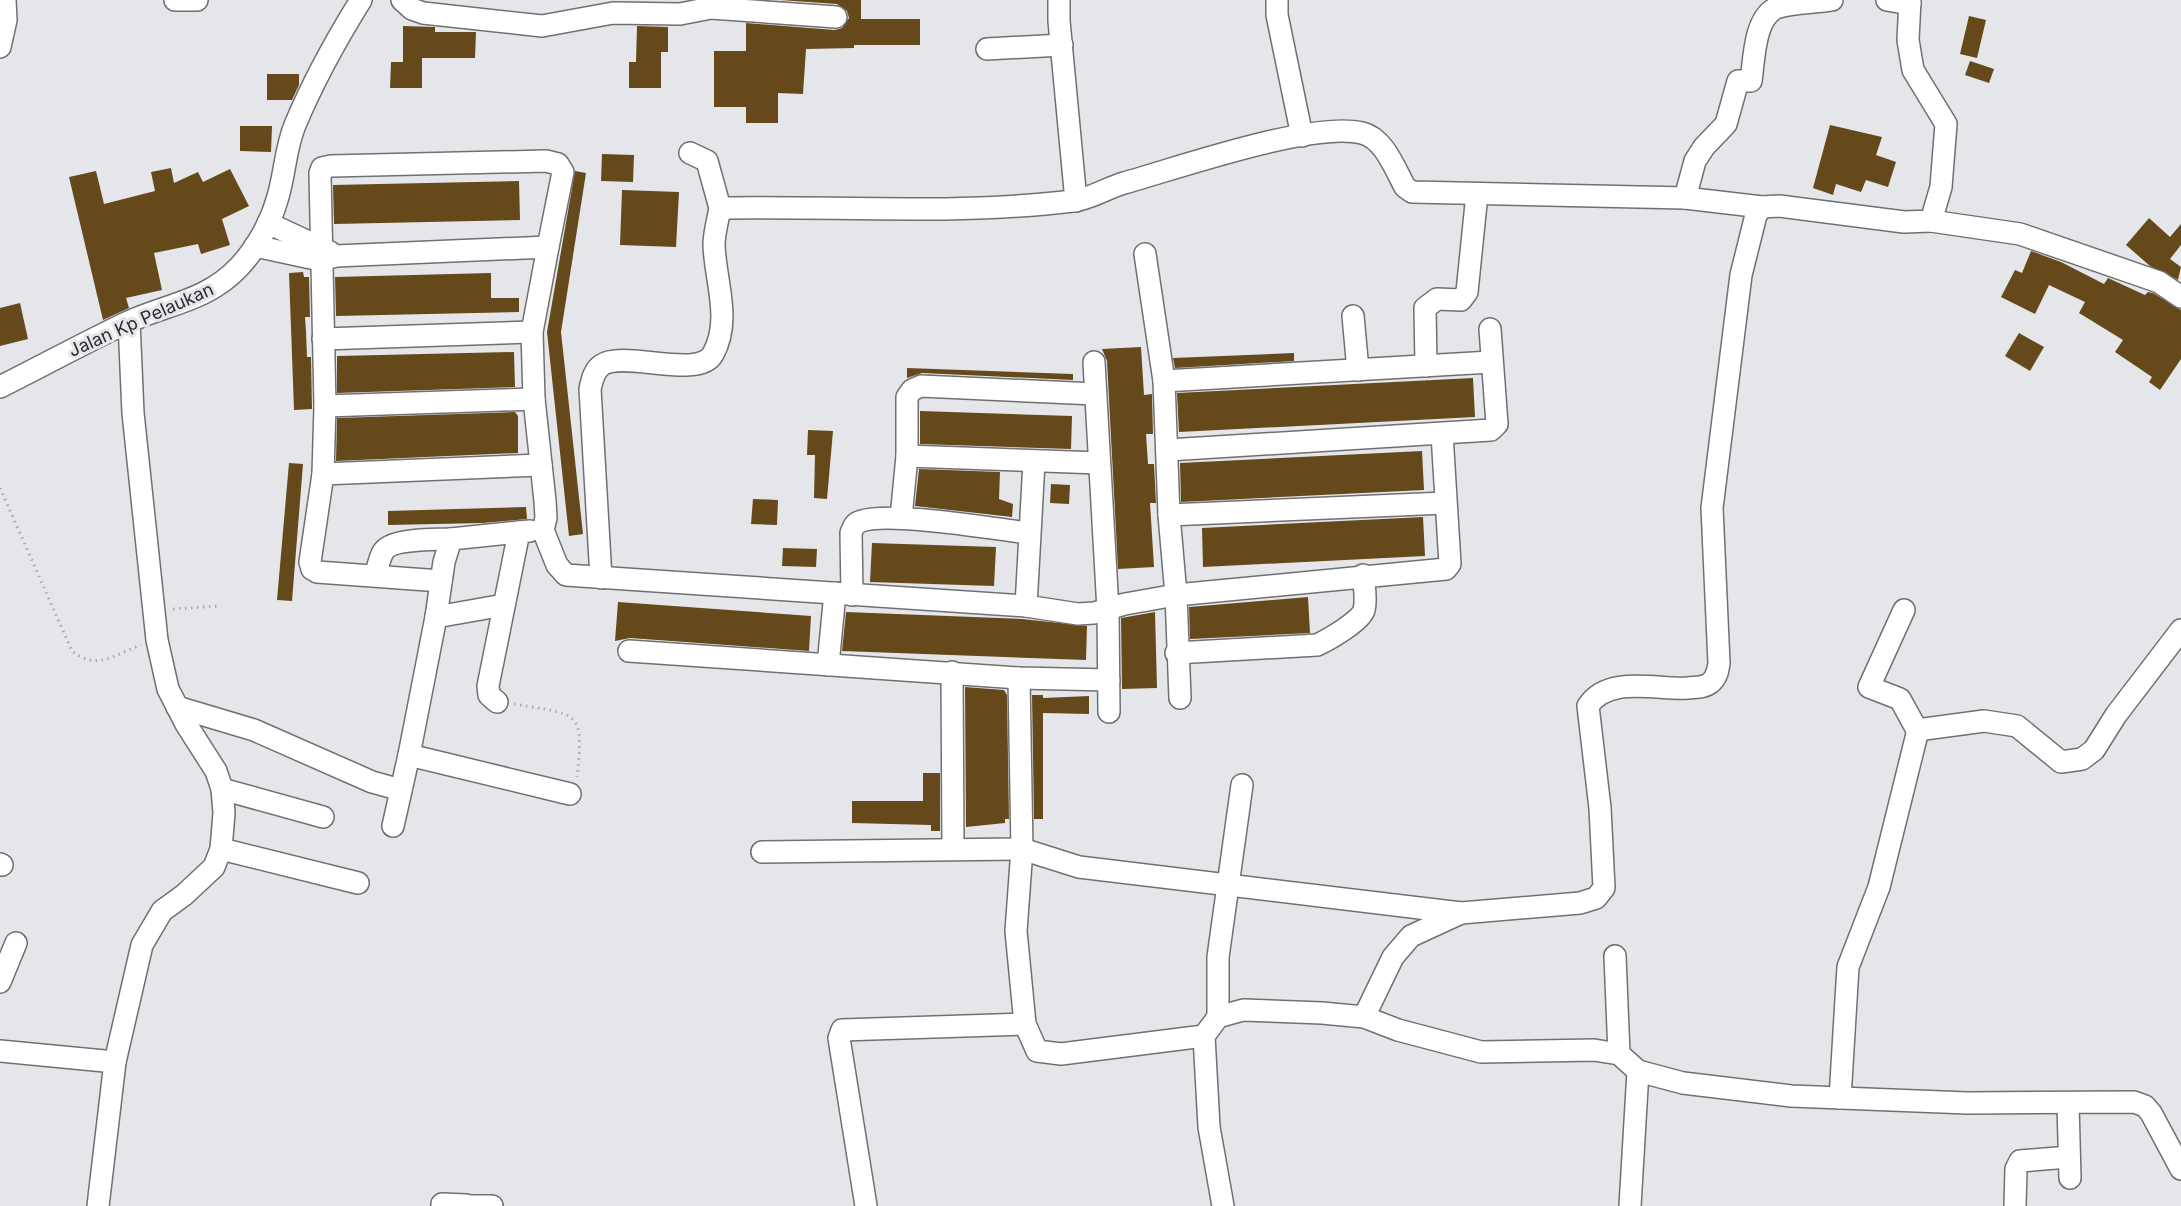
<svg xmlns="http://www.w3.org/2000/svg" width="2181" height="1206" font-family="Inter,sans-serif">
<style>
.building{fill:#65491a}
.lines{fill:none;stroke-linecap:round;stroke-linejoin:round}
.minor-casing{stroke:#6f7073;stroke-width:24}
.path{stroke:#a9aaad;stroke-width:3;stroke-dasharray:1.5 4.5;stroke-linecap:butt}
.minor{stroke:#fff;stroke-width:21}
.labels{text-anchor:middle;stroke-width:6;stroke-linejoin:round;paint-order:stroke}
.street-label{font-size:18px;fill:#2b2c2d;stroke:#e5e6ea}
</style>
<rect width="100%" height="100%" fill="#e5e6ea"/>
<!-- building -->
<g class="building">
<polygon points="780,0 861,0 861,19 920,19 920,45 854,45 854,48 806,49 803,94 778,93 778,123 746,123 746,107 714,107 714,51 746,51 746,23 835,30 842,28 849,18 847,11 837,4"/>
<polygon points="1969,16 1986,20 1977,58 1960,54"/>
<polygon points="403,26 435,27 435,32 476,32 475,58 422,58 422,88 390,88 391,62 403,62"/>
<polygon points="637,26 668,27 668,52 661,52 661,88 629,88 629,62 636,62"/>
<polygon points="1970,61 1994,69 1989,83 1965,75"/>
<polygon points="267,74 299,74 299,85 292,100 267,100"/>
<polygon points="1830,125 1882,137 1876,155 1896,162 1888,187 1866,180 1861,192 1836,184 1833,195 1813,188"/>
<polygon points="240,126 272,126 271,152 240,151"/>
<polygon points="602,154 634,155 633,182 601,181"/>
<polygon points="171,168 174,183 198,172 203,182 230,169 249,206 222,219 230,245 201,254 198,244 154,253 162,290 126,298 129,308 103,320 69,177 96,171 104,204 155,191 151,172"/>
<polygon points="575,171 586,173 561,332 583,534 569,536 547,332"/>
<polygon points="519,181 520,220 334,224 333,185"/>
<polygon points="622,190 679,192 676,247 620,245"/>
<polygon points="2149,218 2170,237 2181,224 2181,245 2170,259 2181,267 2178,280 2150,266 2126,245"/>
<polygon points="2031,251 2061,262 2104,284 2108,278 2145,295 2148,292 2153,293 2181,310 2181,359 2160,390 2149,382 2152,377 2115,352 2123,340 2079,313 2085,302 2049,285 2035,314 2001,297 2015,270 2022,273"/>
<polygon points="303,272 304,277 309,277 310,317 305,317 306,331 307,357 311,357 312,409 294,410 289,273"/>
<polygon points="491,273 491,298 519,298 519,312 336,316 335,277"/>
<polygon points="20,303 28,339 0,346 0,308"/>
<polygon points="2019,333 2044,347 2030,371 2005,356"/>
<polygon points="1141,347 1144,395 1152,394 1153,434 1146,434 1148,464 1154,464 1156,503 1150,503 1154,567 1118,569 1107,361 1102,349"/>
<polygon points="514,352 515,387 337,393 337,356"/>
<polygon points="1294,353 1294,361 1175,368 1173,358"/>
<polygon points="907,368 1073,374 1073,380 922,373 907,378"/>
<polygon points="1473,378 1475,417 1179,432 1177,393"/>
<polygon points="920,411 1072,416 1071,449 920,444"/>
<polygon points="515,412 518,416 518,453 336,461 337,418"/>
<polygon points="808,430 833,431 827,499 814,498 815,455 807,455"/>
<polygon points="1422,451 1424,490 1181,502 1180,463"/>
<polygon points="289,463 303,464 292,601 277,600"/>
<polygon points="919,469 1000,472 999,499 1013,504 1012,517 915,506"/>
<polygon points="1051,484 1070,485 1069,504 1050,503"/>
<polygon points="753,499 778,500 777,525 751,524"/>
<polygon points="526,507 527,519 483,523 388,525 388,511"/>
<polygon points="1423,517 1425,556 1203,567 1202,528"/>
<polygon points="872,543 996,547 994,586 870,582"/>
<polygon points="783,548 817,549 816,567 782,566"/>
<polygon points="1308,597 1310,633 1190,639 1189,607"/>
<polygon points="618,602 811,616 809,651 630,638 615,641"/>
<polygon points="846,612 1022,619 1087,626 1086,660 842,651"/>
<polygon points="1155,612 1157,688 1122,689 1121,618"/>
<polygon points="965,687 1004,690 1007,695 1009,819 1005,819 1005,823 966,827"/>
<polygon points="1032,695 1043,695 1043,698 1089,696 1089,714 1043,713 1043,819 1034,819"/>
<polygon points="923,773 940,773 940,831 931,831 931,825 852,823 852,801 923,801"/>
</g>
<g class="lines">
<!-- minor casing -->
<g class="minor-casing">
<g id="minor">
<polyline points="175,0 197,0"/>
<polyline points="402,0 412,9 423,13 542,26 613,13 680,14 711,8 836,17"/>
<polyline points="1059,0 1059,21 1076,201"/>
<polyline points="1277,0 1277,15 1302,136"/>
<polyline points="1887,0 1910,4"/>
<polyline points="0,47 6,20 5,0"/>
<polyline points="987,49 1062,45"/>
<path d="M690 153 707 161 720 208C837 206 956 215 1073 201 1090 199 1107 188 1124 183 1178 168 1312 121 1362 133 1384 138 1395 169 1405 187L1412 192 1685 198 1762 207 1779 206 1904 222 1931 221 1941 187 1946 124 1913 70 1908 40 1910 0"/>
<path d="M1685 198 1695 161 1704 147 1726 124 1738 81H1751C1754 61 1754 18 1776 8 1792 2 1815 3 1832 0"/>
<polyline points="1931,221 2020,234 2159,282 2181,297"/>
<polyline points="268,223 330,252"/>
<polyline points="255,246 320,260 336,256 548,247 532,332 534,399 545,501 546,518 543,530 557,565 566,575 1026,606 1078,614 1094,613 1125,604 1176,595 1169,515 1164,381 1145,254"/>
<polyline points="1353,316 1358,370"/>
<polyline points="323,339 532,332"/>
<polyline points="1094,362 1108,610 1109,712"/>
<polyline points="1426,366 1425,308 1437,299 1461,300 1467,292 1477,194"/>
<polyline points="1164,381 1491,362"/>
<path d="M0 387C42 366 84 343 126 323 166 304 206 302 239 267 256 249 270 224 277 200 285 175 285 149 295 125 313 82 336 40 361 0"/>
<polyline points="325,406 534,399"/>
<polyline points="1168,450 1491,430 1497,424 1490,329"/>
<polyline points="907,456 1099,463"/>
<polyline points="323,474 541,465"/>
<polyline points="1169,515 1445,503"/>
<polyline points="901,518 907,456 907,397 912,390 921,386 1095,394"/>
<polyline points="519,532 451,539 444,562 436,617 409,755 570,794"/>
<path d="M375 575C378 568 379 559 383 552 391 538 435 540 451 539"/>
<path d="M601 578 590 389C592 380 594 370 602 365 623 350 699 380 713 354 732 320 715 280 714 245 714 233 718 220 720 208"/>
<polyline points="441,581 317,572 312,569 310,562 323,474 325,406 320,173 322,168 331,166 546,161 558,164 563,172 548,247"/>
<path d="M852 595 851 533C853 528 854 524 859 522 884 510 995 529 1029 533"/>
<polyline points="1026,606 1034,462"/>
<polyline points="1904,610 1869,687 1900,699 1917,730 1984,721 2017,726 2061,762 2082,759 2094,750 2116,715 2181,630"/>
<polyline points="436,617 504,605"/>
<polyline points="629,651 1019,678 1109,680"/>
<path d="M1176 653 1317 645C1328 640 1361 621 1364 610 1367 599 1364 586 1363 575"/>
<polyline points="828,665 835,593"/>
<polyline points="952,672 953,849"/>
<polyline points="1019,678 1022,849 1016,931 1025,1024 1037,1051 1061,1054 1204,1036"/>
<polyline points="1180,698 1176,595 1446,569 1450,564 1442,434"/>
<polyline points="497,702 489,695 488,686 519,532 530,531"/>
<polyline points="177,707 254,730 372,782 401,790"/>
<polyline points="222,789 323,817"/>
<polyline points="393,826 409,755"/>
<polyline points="221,849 358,883"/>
<path d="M762 852 1022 849 1079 867 1461 913 1580 903 1596 898 1604 888 1600 808 1588 706C1608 675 1657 690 1688 688 1695 687 1704 688 1710 683 1717 678 1718 670 1719 663L1712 508 1741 275 1756 215 1762 207"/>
<polyline points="0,864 2,865"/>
<polyline points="1615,956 1619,1054"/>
<polyline points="0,982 16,943"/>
<polyline points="1218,1017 1218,957 1242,785"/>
<polyline points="1364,1017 1393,957 1411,936 1461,913"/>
<polyline points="0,1051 115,1062"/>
<polyline points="1840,1098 1848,967 1879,887 1918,730"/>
<polyline points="2068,1104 2070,1178"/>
<polyline points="442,1204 466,1205"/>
<polyline points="98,1206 115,1062 142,945 162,911 184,895 214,867 221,849 224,813 222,789 216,771 186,724 168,689 157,640 133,413 129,322"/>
<polyline points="466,1206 492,1206"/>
<polyline points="866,1206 839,1038 842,1030 1025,1024"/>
<polyline points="1223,1206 1209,1127 1204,1036 1218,1017 1243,1010 1322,1013 1364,1017 1398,1030 1481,1052 1594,1050 1619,1054 1638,1071 1683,1083 1791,1096 1967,1103 2134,1102 2145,1106 2151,1113 2181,1169"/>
<polyline points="1630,1206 1638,1071"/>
<polyline points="2015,1206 2016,1169 2020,1161 2069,1157"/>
</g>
</g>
<!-- path -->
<g class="path">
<path d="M0 488 72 651C98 671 113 655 141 645"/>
<polyline points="173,609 220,606"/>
<path d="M514 704C577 715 585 708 577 777"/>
</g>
<!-- minor -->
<use href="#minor" class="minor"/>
</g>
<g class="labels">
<!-- street labels -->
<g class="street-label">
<text transform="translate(141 320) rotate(-24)" y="6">Jalan Kp Pelaukan</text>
</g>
</g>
</svg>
